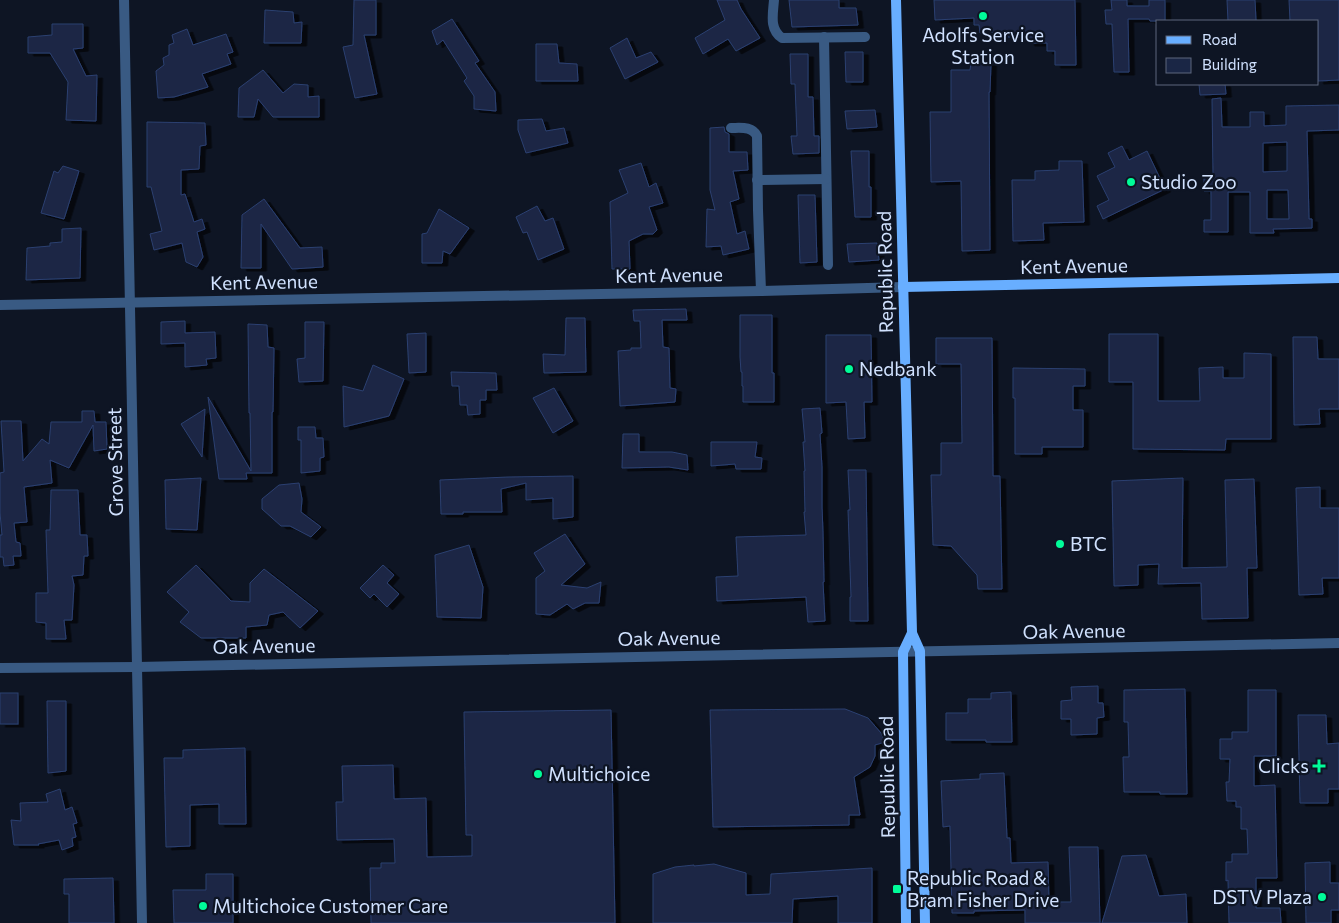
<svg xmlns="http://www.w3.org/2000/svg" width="1339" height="923" font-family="Commissioner,sans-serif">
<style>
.building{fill:#1a2645;stroke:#2c4071;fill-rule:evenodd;filter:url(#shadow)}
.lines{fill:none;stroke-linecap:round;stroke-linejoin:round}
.street{stroke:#395a83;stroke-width:10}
.secondary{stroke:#68aeff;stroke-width:10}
.poi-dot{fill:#00fc99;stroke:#0e1524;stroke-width:2}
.labels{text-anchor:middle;stroke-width:4.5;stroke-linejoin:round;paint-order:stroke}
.poi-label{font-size:19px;fill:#d1e2ff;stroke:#0e1524;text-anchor:start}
.street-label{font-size:19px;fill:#d1e2ff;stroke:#0e1524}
</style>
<defs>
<filter id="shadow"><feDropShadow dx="5.5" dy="3" stdDeviation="0" flood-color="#0009"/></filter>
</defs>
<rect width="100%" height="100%" fill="#0e1524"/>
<!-- building -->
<g class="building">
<polygon points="354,0 376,0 376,35 364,35 377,94 355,98 343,47 353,45"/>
<polygon points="717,0 737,0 741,9 760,38 736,51 728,39 703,54 695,38 725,20"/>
<polygon points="789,0 839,0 839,8 856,8 858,25 792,27"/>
<polygon points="934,0 1075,0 1076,65 1055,65 1055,51 1047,51 1047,43 1029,43 1029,37 1007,37 1007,32 980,33 979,25 974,25 974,18 935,20"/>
<polygon points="1111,0 1127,0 1127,6 1149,6 1149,0 1165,0 1165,21 1150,21 1149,19 1128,19 1129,72 1114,72 1112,24 1106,24 1105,10 1112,10"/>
<polygon points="1227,0 1255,0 1256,21 1228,21"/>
<polygon points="1289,0 1339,0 1339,80 1318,81 1318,21 1290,21"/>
<polygon points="265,10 293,12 294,23 302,22 301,43 264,43"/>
<polygon points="452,19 479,61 475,63 495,92 496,111 474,109 474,96 464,81 467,78 443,40 437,45 432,31"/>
<polygon points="52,24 83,24 83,48 73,49 86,76 97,75 96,121 66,120 68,82 50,53 28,53 28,37 52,35"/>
<polygon points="187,29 193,45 226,34 233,52 227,54 231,64 202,74 208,87 174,97 158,98 156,71 164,65 163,58 169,55 169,45 174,43 172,35"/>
<polygon points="627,38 636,58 651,52 658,62 625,79 610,48"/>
<polygon points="536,44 557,44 559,63 577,64 578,81 536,81"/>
<polygon points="845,52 863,52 863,82 846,82"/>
<polygon points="790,54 808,54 808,97 813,97 814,136 819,136 819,153 793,154 791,136 797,136 795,84 791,84"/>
<polygon points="971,63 991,63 990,92 989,92 990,250 962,251 961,181 931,182 930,112 951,112 951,70 970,70"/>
<polygon points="263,70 283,93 294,84 308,85 308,97 319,96 319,117 273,117 258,99 254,117 238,117 239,88"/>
<polygon points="1199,84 1225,84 1226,94 1200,95"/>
<path d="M1221 98 1222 127H1250V112H1264V126L1286 125V106L1339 105V130L1307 131 1309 219H1312V228L1273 229 1274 233H1250V192H1228V232H1204V220H1211V191H1204V175H1213L1212 99ZM1287 142V171L1263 172V143ZM1267 190H1288L1289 219H1267Z"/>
<polygon points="875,110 877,127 847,129 845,111"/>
<polygon points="542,119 546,131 564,128 568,143 526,153 518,130 518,120"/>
<polygon points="147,122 205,123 206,145 200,146 199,169 181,170 181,195 185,194 194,222 202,219 205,229 197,232 203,257 197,267 186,262 182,243 154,250 150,234 162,231 151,187 147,187"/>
<polygon points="724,127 725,132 729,134 729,152 747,152 748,170 733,171 739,199 730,202 737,234 745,231 749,249 723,255 721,246 706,247 707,209 715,210 710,190 710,128"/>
<polygon points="1122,146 1129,160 1147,151 1165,189 1103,219 1097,206 1109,200 1097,176 1115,167 1108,153"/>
<polygon points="851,151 869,151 869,187 871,187 871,217 855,217"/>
<polygon points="1059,161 1082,161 1084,222 1043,223 1044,240 1013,241 1012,180 1035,180 1035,171 1059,170"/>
<polygon points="641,163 649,187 656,183 663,203 649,207 657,230 653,234 643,234 629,241 630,269 612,269 610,202 628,193 619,170"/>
<polygon points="63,166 79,171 64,219 41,213 54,171 58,173"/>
<polygon points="798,195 815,195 817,262 800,263"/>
<polygon points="264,199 300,248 322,247 323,267 292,269 261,224 261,268 241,268 242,215"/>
<polygon points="537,206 545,221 553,218 564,249 538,260 527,232 523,233 516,217"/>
<polygon points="439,209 469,228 450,254 443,251 442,263 422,263 422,234 427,233"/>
<polygon points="81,228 80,278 26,280 27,248 50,246 50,243 62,242 62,229"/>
<polygon points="877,243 879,260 849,262 847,244"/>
<polygon points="686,309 687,320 662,320 663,347 669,348 670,388 676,389 675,402 620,406 618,351 631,350 631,348 641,348 640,321 634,321 633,310"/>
<polygon points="740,315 772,315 772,373 774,373 774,402 743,402 743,386 742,386 742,372 741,372 740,357"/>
<polygon points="566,318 585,318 586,372 544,373 543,354 565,355"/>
<polygon points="185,321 185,333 215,332 216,358 206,359 207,365 185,367 185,343 161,344 161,322"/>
<polygon points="305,322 324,322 323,381 299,382 297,359 305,358"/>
<polygon points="248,324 267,325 268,347 274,348 273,412 272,412 272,473 246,473 247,479 219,479 208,397 251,471 250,413 249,413"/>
<polygon points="426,333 426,372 409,373 407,334"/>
<polygon points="1109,334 1158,334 1158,401 1200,401 1199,368 1223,367 1223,378 1244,378 1244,353 1271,354 1271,439 1226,439 1225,450 1133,449 1133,382 1109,382"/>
<polygon points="826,335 871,335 872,402 864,402 865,438 848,439 846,402 826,403"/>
<polygon points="1293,337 1317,337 1318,359 1339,359 1339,409 1319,409 1320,424 1294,425"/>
<polygon points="936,338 992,338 993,476 1000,476 1002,589 978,589 977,575 951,546 933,545 931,475 941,475 941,443 962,443 961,364 936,364"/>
<polygon points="373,365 404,379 389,416 344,427 343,386 363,391"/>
<polygon points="1013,368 1085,369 1085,386 1073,386 1073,410 1083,410 1083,447 1042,447 1042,454 1015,454 1015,398 1013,398"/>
<polygon points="451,372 496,373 497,390 486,390 486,400 480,400 480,414 468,415 467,405 460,405 459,386 452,386"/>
<polygon points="554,388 573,421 553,433 533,398"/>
<polygon points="820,408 822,433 820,434 822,467 822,506 823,533 824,582 823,582 825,621 808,622 806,597 717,601 716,577 738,576 736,537 806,535 804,512 805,512 804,471 805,471 803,442 805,442 802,409"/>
<polygon points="205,409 202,457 181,424"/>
<polygon points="82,411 94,411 95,422 106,422 107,449 94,451 93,425 69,468 50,460 52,483 24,487 27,522 14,523 16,542 20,543 21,556 13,556 14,565 4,566 3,557 0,557 0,535 2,535 0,513 0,473 4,472 1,421 21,421 23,461 42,439 49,444 51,422 82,422"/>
<polygon points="298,427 315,427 316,438 323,438 324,457 320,458 320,471 301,473 301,440 298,440"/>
<polygon points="623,434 639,434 639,452 672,452 687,455 688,470 669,467 622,468"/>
<polygon points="711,442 757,442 755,457 762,458 761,469 736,469 735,464 711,466"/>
<polygon points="848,470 866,470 868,621 850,621 850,597 851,597 848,510 850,510"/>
<polygon points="573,476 573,517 553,519 553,498 526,500 526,483 501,489 502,512 463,512 463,514 441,514 440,480 508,477"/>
<polygon points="201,478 197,530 166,529 165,480"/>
<polygon points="1183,478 1182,568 1227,567 1225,480 1254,479 1257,568 1247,568 1248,618 1202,619 1201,583 1158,584 1159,564 1138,565 1138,585 1114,586 1112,481"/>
<polygon points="299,483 302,499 301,512 321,527 311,537 290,526 281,526 262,509 262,499 279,485"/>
<polygon points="1320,487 1320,508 1339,508 1339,578 1322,578 1323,594 1299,595 1296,488"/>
<polygon points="51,490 78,490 80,535 87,535 88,556 84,556 83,575 72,576 74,585 72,620 64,620 66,639 46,639 46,623 36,622 36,593 48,593 46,530 50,530"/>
<polygon points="565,534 585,564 561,585 587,588 601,582 599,603 585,603 573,609 567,604 550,615 536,614 536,578 545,571 534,553"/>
<polygon points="469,545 483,587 481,618 437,617 435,555"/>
<polygon points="196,565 231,601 250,602 250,583 264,569 318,611 300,628 283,612 269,615 267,625 246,627 246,638 201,638 180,622 189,612 167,592"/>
<polygon points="383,565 394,575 387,583 399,594 387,607 374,594 370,598 360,588"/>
<polygon points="1098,686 1098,703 1103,703 1104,717 1097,718 1097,734 1071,735 1071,719 1061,719 1061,701 1072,700 1071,687"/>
<polygon points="1185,689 1187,794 1160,794 1160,792 1124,792 1123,757 1129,757 1128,722 1124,722 1124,690"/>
<polygon points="1248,690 1276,690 1276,756 1254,756 1254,786 1275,785 1277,878 1256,878 1256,908 1280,908 1281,923 1229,923 1228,880 1226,881 1226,862 1232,862 1232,854 1248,854 1247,829 1241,829 1241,807 1236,807 1236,801 1227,801 1226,782 1229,782 1230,759 1220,759 1220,739 1232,739 1232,732 1248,732"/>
<polygon points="1011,692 1012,742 986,742 986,740 946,740 946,713 968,713 968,699 991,699 991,693"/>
<rect x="0" y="693" width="18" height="31"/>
<polygon points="47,701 66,701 66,771 48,773"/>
<polygon points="845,709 868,718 881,733 885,742 875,745 875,756 870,767 854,777 860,815 849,815 849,825 713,827 710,710"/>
<polygon points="611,710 615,923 371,923 370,868 381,868 381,863 395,863 394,839 337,840 336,802 343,802 342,766 393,765 394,799 426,798 427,857 472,856 472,835 466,835 464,712"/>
<polygon points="1298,715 1326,715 1327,744 1339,743 1339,789 1328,789 1328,803 1300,803"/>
<polygon points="245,748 246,824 219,824 219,804 190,805 190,846 166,847 164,758 183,758 183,750"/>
<polygon points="1004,773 1007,838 1010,838 1011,863 1048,862 1049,902 1071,902 1069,847 1098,847 1100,923 1025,923 1025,910 974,911 974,913 952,913 950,826 943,827 941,781 980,779 980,774"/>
<polygon points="60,789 65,810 72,807 77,823 73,824 76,837 72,838 73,846 62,850 59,840 38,844 39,845 14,845 11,820 21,821 20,803 48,802 46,794"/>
<polygon points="1146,855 1159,896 1186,894 1187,923 1102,923 1122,856"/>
<polygon points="1330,862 1330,883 1339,883 1339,910 1331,910 1331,923 1306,923 1305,863"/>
<polygon points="714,864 746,873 746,895 770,894 771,874 872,868 872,923 838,923 838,896 793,899 792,923 653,923 653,874 675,867 694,865 694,866"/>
<polygon points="206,874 233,874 233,923 174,923 173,890 206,890"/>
<polygon points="113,878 114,923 69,923 69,894 64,894 64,879"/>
</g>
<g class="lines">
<!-- street -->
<g class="street">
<polyline points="124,0 142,923"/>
<path d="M774 0C773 14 769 29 782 38L865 37"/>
<polyline points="824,37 828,265"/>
<path d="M731 128C741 128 752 126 757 136L758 210 761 291"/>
<polyline points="757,180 826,179"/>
<polyline points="0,305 761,291 903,287"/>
<polyline points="0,668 137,667 1339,643"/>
</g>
<!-- secondary -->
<g class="secondary">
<polyline points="896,0 912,633 920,651 925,923"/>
<polyline points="903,287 1339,278"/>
<polyline points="906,923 903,652 912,633"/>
</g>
</g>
<!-- markers -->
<g class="poi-dot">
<circle cx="983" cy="16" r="5"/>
<circle cx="1131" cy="182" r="5"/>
<circle cx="849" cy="369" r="5"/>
<circle cx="1060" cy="544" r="5"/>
<path d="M1316.5 758.5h5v5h5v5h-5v5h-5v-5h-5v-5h5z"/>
<circle cx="538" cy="774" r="5"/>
<rect x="892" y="884" width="10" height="10" rx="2.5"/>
<circle cx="1322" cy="897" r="5"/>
<circle cx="203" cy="906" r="5"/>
</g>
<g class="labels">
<!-- poi labels -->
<g class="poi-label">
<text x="983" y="42" text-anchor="middle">Adolfs Service<tspan x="983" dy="22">Station</tspan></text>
<text x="1141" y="189">Studio Zoo</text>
<text x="859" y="376">Nedbank</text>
<text x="1070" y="551">BTC</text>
<text x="1309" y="773" text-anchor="end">Clicks</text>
<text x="548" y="781">Multichoice</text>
<text x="907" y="885">Republic Road &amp;<tspan x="907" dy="22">Bram Fisher Drive</tspan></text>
<text x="1312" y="904" text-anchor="end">DSTV Plaza</text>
<text x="213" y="913">Multichoice Customer Care</text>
</g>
<!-- street labels -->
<g class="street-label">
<text transform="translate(1074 266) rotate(-1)" y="7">Kent Avenue</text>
<text transform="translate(885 272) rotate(-91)" y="7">Republic Road</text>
<text transform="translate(669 275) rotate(-1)" y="7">Kent Avenue</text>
<text transform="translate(264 282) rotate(-1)" y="7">Kent Avenue</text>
<text transform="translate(115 462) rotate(-91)" y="7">Grove Street</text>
<text transform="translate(1074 631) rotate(-1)" y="7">Oak Avenue</text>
<text transform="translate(669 638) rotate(-1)" y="7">Oak Avenue</text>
<text transform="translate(264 646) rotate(-1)" y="7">Oak Avenue</text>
<text transform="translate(887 777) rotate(-91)" y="7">Republic Road</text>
</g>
</g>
<!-- legend -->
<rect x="1156" y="20" width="162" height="65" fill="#0e1524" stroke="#5c677c"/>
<rect x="1166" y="36" width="25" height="8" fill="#68aeff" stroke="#5c677c"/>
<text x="1202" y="45" font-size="15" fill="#d1e2ff">Road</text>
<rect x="1166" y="58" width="25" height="15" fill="#1a2645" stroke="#5c677c"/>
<text x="1202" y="70" font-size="15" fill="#d1e2ff">Building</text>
</svg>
